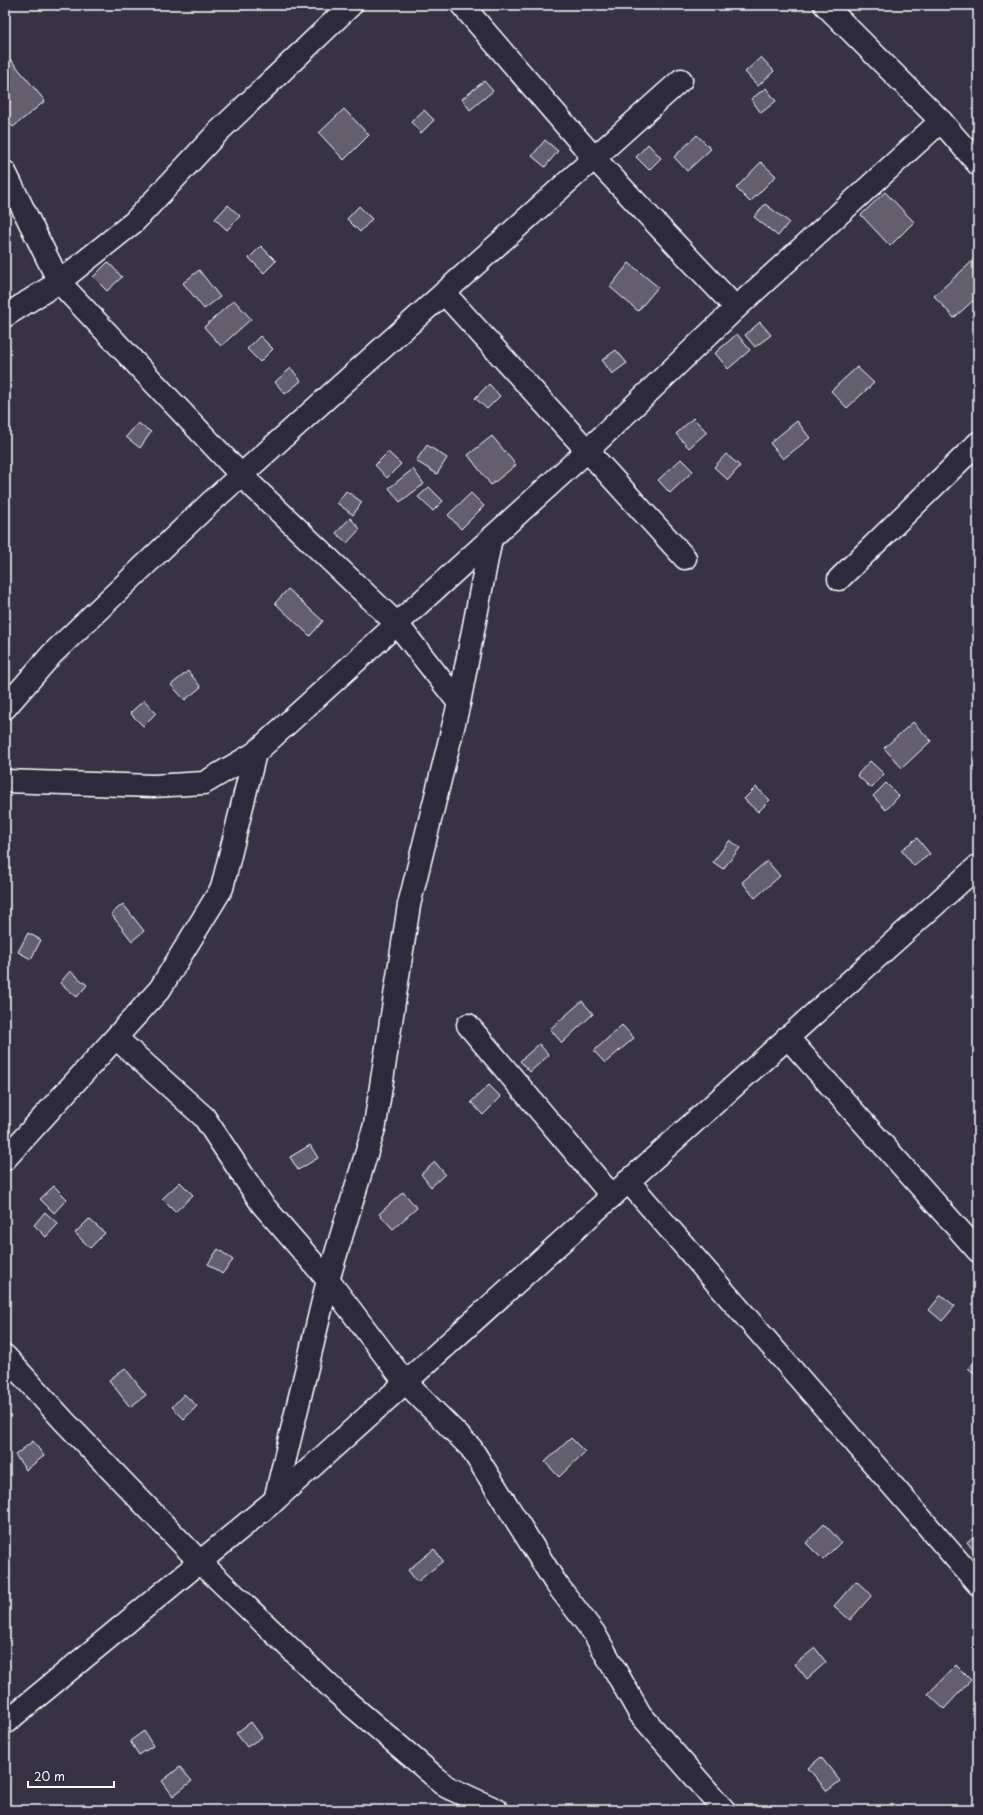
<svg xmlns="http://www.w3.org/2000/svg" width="983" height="1815" font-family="'Playpen Sans',sans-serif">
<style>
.building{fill:#635f6d;stroke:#fff}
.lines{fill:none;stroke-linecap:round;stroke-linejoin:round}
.street-casing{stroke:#fff;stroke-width:25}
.street{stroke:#2f2a3d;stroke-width:22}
</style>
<rect width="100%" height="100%" fill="#373345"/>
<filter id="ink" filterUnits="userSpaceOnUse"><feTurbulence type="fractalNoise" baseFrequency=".025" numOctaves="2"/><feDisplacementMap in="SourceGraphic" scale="8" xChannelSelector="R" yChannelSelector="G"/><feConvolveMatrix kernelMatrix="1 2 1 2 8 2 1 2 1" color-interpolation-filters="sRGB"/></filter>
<g filter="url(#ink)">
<!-- building -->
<g class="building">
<polygon points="761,57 774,71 758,86 745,72"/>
<polygon points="11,60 45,101 13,127 5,118 5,65"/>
<polygon points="484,81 493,91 470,110 462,99"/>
<polygon points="766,88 776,101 761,113 751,99"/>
<polygon points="344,109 369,135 344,160 319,133"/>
<polygon points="424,110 434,120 421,133 411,122"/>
<polygon points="697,135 711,149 687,171 674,157"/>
<polygon points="545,140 558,151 545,167 532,156"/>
<polygon points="648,144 661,158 649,170 636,157"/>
<polygon points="761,162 776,176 750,202 736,188"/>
<polygon points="885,192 914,222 890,246 861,215"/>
<polygon points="765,204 789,222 778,236 754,217"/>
<polygon points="228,205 240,216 227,230 215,219"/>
<polygon points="359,206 372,219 360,232 347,219"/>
<polygon points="261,246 276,261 264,273 249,258"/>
<polygon points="977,257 978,296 954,318 934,296"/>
<polygon points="108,262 122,277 107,291 93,277"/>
<polygon points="629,263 658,287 638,311 610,287"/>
<polygon points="199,270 220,297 204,309 183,283"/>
<polygon points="234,300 251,319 221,346 204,327"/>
<polygon points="760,322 771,335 755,347 745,335"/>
<polygon points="737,334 750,350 728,369 715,353"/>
<polygon points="260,336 273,349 260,362 247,349"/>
<polygon points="616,350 627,363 612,374 602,360"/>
<polygon points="857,367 874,383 847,408 831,391"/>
<polygon points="291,368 301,381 285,394 275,382"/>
<polygon points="489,384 500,396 487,409 475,398"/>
<polygon points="693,418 707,432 689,448 676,434"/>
<polygon points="797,421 810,438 783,459 770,443"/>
<polygon points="138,423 151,432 140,448 126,437"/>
<polygon points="492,436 516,465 491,485 468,455"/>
<polygon points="427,445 447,458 437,474 416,461"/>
<polygon points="388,452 401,464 387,478 375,465"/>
<polygon points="726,454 740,466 728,480 714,467"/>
<polygon points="681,459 693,471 670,493 658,480"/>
<polygon points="413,469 424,484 400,502 389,488"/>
<polygon points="429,487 443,501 433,511 418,497"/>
<polygon points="346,491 362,502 353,515 337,503"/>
<polygon points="471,493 484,506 461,529 448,515"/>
<polygon points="350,518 360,529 347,543 336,533"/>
<polygon points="288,589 323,621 310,636 275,603"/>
<polygon points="188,671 201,687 185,700 171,685"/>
<polygon points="144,700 156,713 143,726 130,713"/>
<polygon points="913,722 931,741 902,768 884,748"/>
<polygon points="870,761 884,774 871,788 857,775"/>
<polygon points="886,783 899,796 886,810 873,796"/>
<polygon points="756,787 770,800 758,812 744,799"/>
<polygon points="917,838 930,854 914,866 901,850"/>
<polygon points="730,840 740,848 723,869 713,862"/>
<polygon points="767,861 780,876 755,898 742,882"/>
<polygon points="123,904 144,931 132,941 111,914"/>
<polygon points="28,933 41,940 31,959 18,952"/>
<polygon points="70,971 87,985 77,997 60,983"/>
<polygon points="582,1001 593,1014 562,1043 550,1029"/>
<polygon points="622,1025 634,1038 605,1063 594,1051"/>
<polygon points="539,1044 549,1055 530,1072 520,1061"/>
<polygon points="489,1085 501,1097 483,1115 471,1102"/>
<polygon points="310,1145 318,1158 298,1170 290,1157"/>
<polygon points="435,1162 445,1174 431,1187 421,1174"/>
<polygon points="180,1182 193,1195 175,1212 162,1199"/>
<polygon points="54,1186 67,1199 54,1213 40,1199"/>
<polygon points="403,1192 417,1208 393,1229 379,1214"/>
<polygon points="45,1212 58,1224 46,1237 34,1225"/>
<polygon points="89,1219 105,1233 90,1248 75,1233"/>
<polygon points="218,1249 233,1260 222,1274 208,1264"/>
<polygon points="941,1295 955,1306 942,1321 929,1310"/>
<polygon points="978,1357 978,1376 968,1368"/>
<polygon points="125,1368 146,1395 130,1407 109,1380"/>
<polygon points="184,1394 197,1406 184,1419 172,1407"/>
<polygon points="571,1438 585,1452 559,1477 545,1462"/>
<polygon points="33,1441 44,1456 26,1470 15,1455"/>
<polygon points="824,1524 841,1542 823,1560 806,1543"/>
<polygon points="978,1533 978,1556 967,1542"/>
<polygon points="434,1549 443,1561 417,1582 408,1570"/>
<polygon points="856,1581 872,1595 850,1620 834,1606"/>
<polygon points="815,1648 826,1662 807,1679 795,1664"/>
<polygon points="956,1665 971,1680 944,1709 928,1694"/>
<polygon points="251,1722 262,1737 247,1747 236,1733"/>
<polygon points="144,1731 153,1746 139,1755 130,1741"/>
<polygon points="821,1757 840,1781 827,1791 808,1768"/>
<polygon points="180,1767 192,1781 173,1796 162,1781"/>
</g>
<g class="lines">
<!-- street casing -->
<g class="street-casing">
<g id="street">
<polyline points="462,5 594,158 736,308"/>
<polyline points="825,5 941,121 978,164"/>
<polyline points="5,172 59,282 241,475 397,624 459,703"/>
<polyline points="444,293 685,558"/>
<polyline points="5,316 59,282 134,222 218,132 351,5"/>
<polyline points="839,579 978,443"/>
<polyline points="5,708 52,654 210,503 681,80"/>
<polyline points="5,781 153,786 204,783 255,753"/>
<polyline points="468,1025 612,1196"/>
<polyline points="787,1037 978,1251"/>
<polyline points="116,1038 204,1117 262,1204 328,1280 405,1382 471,1448 555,1582 594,1633 640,1714 724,1810"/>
<polyline points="5,1159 160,989 222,888 255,753 587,451 736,308 941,121"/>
<polyline points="628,1181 978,1584"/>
<polyline points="5,1356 64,1421 200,1562 337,1693 447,1787 497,1810"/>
<polyline points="275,1500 328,1280 375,1125 409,905 459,703 491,538"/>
<polyline points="5,1723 275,1500 978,866"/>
</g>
</g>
<!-- street -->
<use href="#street" class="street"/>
</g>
</g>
<!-- margin -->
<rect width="983" height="1815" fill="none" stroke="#2f2a3d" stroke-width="20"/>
<rect x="10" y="10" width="963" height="1795" fill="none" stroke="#fff" stroke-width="1.5" filter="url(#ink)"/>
<!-- scale -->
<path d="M28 1781v6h86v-6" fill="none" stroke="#ffffff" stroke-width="2"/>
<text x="34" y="1781" font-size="12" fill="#ffffff" stroke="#2f2a3d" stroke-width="3" paint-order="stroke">20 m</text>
</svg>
